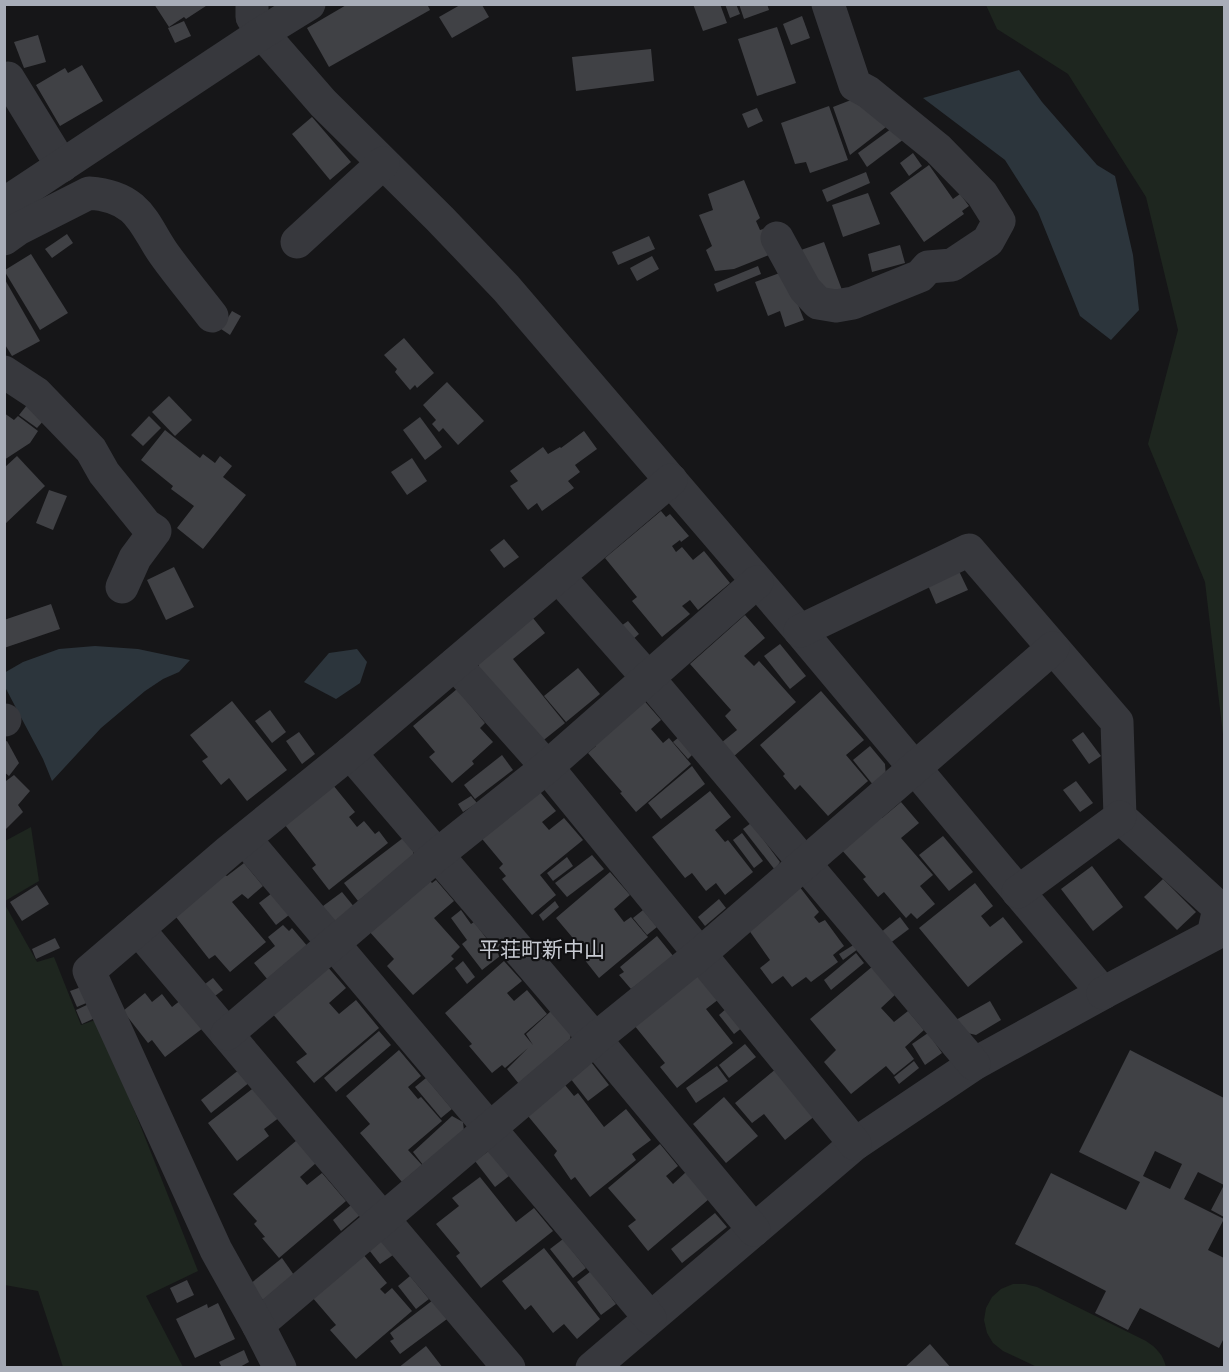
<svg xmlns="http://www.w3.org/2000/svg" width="1229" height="1372" font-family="Figtree,'Noto Sans JP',sans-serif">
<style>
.green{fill:#1e261f}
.water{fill:#2c353c}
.building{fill:#404145;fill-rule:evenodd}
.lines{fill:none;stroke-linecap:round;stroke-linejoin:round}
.minor{stroke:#37383d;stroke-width:33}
.labels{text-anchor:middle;stroke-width:4.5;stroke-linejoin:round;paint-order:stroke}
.quarter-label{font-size:21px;fill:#c9ccd4;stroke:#111113}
</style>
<rect width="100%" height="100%" fill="#161618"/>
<!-- green -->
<g class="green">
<polygon points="986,5 1224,5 1224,743 1205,582 1148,444 1178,330 1146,197 1068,74 997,29"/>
<polygon points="31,827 39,881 5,901 5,841"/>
<polygon points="4,903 37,962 54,957 81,1025 98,1019 198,1271 146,1296 183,1367 63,1367 38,1291 5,1285"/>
<path d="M1013 1284H1025L1037 1287 1146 1341C1157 1348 1163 1355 1166 1367H1037L1003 1351 993 1343 987 1333 984 1320 986 1308 992 1297 1001 1289Z"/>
</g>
<!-- water -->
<g class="water">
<polygon points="1019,70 1042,102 1097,165 1115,176 1133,255 1139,310 1111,340 1080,316 1038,212 1005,160 923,98"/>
<polygon points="95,646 138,649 190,660 179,672 163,679 145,691 101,728 52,781 43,759 5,687 4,673 23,662 59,649"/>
<polygon points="357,649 367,662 360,683 336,699 304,682 329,653"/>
</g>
<!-- building -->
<g class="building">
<polygon points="154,4 209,4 186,19 184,17 169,27"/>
<polygon points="348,4 427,4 430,10 329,67 307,28"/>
<polygon points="693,4 720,4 727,23 703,31"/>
<polygon points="725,4 736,4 740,14 730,18"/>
<polygon points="739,4 767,4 769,10 744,19"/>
<polygon points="460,5 482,5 489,17 452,38 439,17"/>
<polygon points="802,16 810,38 791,45 783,24"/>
<polygon points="184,21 191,36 175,43 168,28"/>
<polygon points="777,27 796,83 757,96 738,39"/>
<polygon points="38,35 46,62 24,68 14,42"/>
<polygon points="651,49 654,81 576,91 572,57"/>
<polygon points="82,65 103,101 60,126 36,85 65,68 68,73"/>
<polygon points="851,100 878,118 886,127 850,155 833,107"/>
<polygon points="829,106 848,160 810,173 806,162 795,164 781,123"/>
<polygon points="757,108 763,121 748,128 742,114"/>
<polygon points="312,117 351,162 330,180 292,134"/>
<polygon points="895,126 904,139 867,167 858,153"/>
<polygon points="913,153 922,166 909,176 900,163"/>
<polygon points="929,165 953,199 960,194 969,206 962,211 964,214 924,242 890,193"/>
<polygon points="866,172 870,183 827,202 822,190"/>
<polygon points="744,180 760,218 756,221 760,230 766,228 769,255 734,269 715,271 706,250 712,246 699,215 713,210 708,194"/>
<polygon points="868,193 880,224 843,237 832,205"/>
<polygon points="67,234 73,243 52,258 45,249"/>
<polygon points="649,236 655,249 618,265 612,252"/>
<polygon points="824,242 842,290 816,290 801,250"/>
<polygon points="900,245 905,263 872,272 868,254"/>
<polygon points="31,254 68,313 40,330 5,272 5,270"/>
<polygon points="652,256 659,269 637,281 630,268"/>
<polygon points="758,266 761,274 717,292 714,284"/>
<polygon points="785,271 804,320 785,327 780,311 768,316 755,282"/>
<polygon points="4,278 40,341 12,356 4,343"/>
<polygon points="232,311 241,316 230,335 221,329"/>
<polygon points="404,338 434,373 417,388 415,385 410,390 395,372 397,369 384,355"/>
<polygon points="447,382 484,421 458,445 443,428 439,432 432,424 436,420 423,405"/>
<polygon points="169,396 192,420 175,436 152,412"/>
<polygon points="27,405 45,419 37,428 19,415"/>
<polygon points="4,413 14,420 18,416 38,431 30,443 4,460"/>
<polygon points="149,416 161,428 143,446 131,435"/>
<polygon points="420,417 442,447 425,460 403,430"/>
<polygon points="165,430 200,458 203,454 215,463 220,456 232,466 223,477 246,495 203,549 177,528 194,506 171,489 173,486 141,460"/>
<polygon points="584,431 597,449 575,465 580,472 568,481 574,488 542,511 537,503 528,510 510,486 518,481 510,471 543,447 548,454 560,447 561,448"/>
<polygon points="17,456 45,486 4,525 4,468"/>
<polygon points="412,458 427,481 407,495 391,472"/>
<polygon points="49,490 67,496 53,530 36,523"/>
<polygon points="661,511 666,517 670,514 689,536 681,542 680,540 672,546 676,552 682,547 693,560 704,551 730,583 698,610 690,600 682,606 690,614 662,637 632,601 637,597 605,558"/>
<polygon points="504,539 519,557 504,568 490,550"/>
<polygon points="174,567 194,607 166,620 147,580"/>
<polygon points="958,569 968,590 936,604 927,583"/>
<polygon points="51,604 60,629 4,648 4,620"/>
<polygon points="745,615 765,638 744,656 754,666 759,661 796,702 733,757 721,743 737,730 725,716 731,710 690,664"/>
<polygon points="533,618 545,633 513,659 565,723 540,743 479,671 479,661"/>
<polygon points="628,621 639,634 632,640 621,626"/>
<polygon points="780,644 806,676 790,689 764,656"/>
<polygon points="578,668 600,694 566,722 544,696"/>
<polygon points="457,689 485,723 480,728 493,742 472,761 474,764 452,783 429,757 435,752 413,726"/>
<polygon points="821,691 864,740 846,755 868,781 828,816 800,785 795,790 783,776 785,774 760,745"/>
<polygon points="641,697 661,720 651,729 663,743 669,738 691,764 636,812 620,793 622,792 588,753 596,746 593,743"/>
<polygon points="232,701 287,770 247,801 229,778 221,785 202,761 208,757 190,735"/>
<polygon points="270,710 286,732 272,743 255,721"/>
<polygon points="299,732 315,754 302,764 286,741"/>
<polygon points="1083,732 1101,756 1089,764 1072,740"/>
<polygon points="679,737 693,754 688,759 673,742"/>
<polygon points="7,741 19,763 9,776 4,772 4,742"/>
<polygon points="870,746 885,764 886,777 874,786 853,760"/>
<polygon points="502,755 513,770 475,799 464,785"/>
<polygon points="692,766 705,784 661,819 648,803"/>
<polygon points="14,775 30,791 18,805 23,812 4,831 4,780 6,781"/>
<polygon points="1076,781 1093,803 1080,812 1063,790"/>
<polygon points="333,785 355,812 349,817 357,827 364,821 375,834 379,831 388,843 329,890 312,868 316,865 285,825"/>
<polygon points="535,786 556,811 542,822 549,830 564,818 583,840 540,875 556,895 532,915 502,879 506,876 499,868 503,864 478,834"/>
<polygon points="710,791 731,817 715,830 725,842 728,840 753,872 725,895 716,883 706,891 692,873 685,878 652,837"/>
<polygon points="471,796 477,803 463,812 458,804"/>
<polygon points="901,802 919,823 901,838 933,875 920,886 935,904 917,919 911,913 906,918 884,892 878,897 863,879 866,877 840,848 879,815 882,818"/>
<polygon points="751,823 780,862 775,870 743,829"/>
<polygon points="742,833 763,861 754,868 733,840"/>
<polygon points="943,836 973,872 949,891 919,855"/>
<polygon points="403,838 413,851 414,858 358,901 344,883"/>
<polygon points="592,855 604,869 567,897 555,883"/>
<polygon points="567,857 573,866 553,881 547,873"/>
<polygon points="244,863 263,886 248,899 242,894 232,902 266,942 230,972 215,955 209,959 176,917 225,875 227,876"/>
<polygon points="1092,866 1123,907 1093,931 1061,889"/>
<polygon points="610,872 630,895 614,909 624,922 631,917 648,937 599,978 584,959 588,956 556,918"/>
<polygon points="1163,879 1196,912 1177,930 1144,897"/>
<polygon points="436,880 454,901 434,918 460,947 451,956 454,959 413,995 387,966 394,959 368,930 430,881 432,883"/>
<polygon points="975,883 993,906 981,916 990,927 1003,917 1023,942 968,987 919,928"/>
<polygon points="37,885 49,904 22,921 10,902"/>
<polygon points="799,886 819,912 814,917 819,923 825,920 844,946 833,955 838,962 811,982 806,977 792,987 783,976 772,984 760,968 770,960 746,926"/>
<polygon points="342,892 355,908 336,922 319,909"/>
<polygon points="272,893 289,915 276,925 259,903"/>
<polygon points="719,899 726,908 705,926 698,917"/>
<polygon points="555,901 559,907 543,921 539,915"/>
<polygon points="461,910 471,924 474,922 500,956 482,970 462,944 467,940 451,918"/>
<polygon points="643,910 657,927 647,935 633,918"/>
<polygon points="900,917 909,929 889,944 880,933"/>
<polygon points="283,925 289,931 292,928 309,948 268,980 254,963 275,946 268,937"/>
<polygon points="657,936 674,957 631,989 619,975 624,972 620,967"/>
<polygon points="55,938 60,948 36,959 32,949"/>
<polygon points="855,944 858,949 843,960 839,954"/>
<polygon points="856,953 864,963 831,990 824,980"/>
<polygon points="463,961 475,977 467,984 455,968"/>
<polygon points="504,961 522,981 507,993 514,1001 527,990 547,1014 524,1034 533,1045 526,1034 551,1011 571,1034 570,1039 519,1084 507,1069 528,1048 505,1068 502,1065 492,1073 469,1046 472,1044 445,1013"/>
<polygon points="326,965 346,988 329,1003 339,1014 356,1000 379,1028 314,1083 296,1062 307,1054 271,1012"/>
<polygon points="873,966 897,993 881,1008 894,1022 908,1011 924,1030 905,1047 914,1059 894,1075 886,1066 851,1094 824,1062 836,1050 810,1019"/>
<polygon points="699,974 719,999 706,1009 733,1043 677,1088 660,1067 665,1063 634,1025"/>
<polygon points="213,978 223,990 215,996 205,984"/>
<polygon points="84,986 91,1001 77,1007 70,991"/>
<polygon points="145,993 152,1002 162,994 172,1007 181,1000 203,1028 165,1057 152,1040 148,1043 123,1011"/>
<polygon points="990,1001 1001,1020 976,1035 963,1032 954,1021"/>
<polygon points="91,1003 97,1017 82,1024 76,1010"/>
<polygon points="727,1008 743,1027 734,1034 719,1015"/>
<polygon points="379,1031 391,1045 336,1092 324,1078"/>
<polygon points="928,1033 942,1053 925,1065 912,1044"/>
<polygon points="745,1044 756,1057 729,1078 719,1065"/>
<polygon points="399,1050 421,1076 408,1087 418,1099 421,1097 442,1121 408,1150 422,1165 402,1182 360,1133 370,1124 346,1096"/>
<path d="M1130 1050 1224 1098V1217L1211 1210 1224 1185 1198 1172 1184 1199 1224 1219 1208 1250 1224 1258V1338L1219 1348 1140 1308 1128 1330 1095 1313 1106 1291 1015 1244 1051 1173 1126 1210 1140 1182 1079 1152ZM1155 1151 1182 1164 1170 1189 1143 1176Z"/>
<polygon points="914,1061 919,1068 899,1084 894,1077"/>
<polygon points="591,1062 609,1085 588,1101 570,1078"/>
<polygon points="717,1066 728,1081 696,1103 686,1088"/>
<polygon points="777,1068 816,1115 785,1140 764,1114 752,1123 735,1103"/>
<polygon points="240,1069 250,1082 211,1113 201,1100"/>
<polygon points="426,1078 452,1109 441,1118 415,1087"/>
<polygon points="565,1085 574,1096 578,1093 604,1127 626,1109 651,1140 632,1154 636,1160 590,1197 575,1177 571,1180 554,1155 557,1151 528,1116"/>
<polygon points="256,1086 280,1117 264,1129 269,1136 237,1161 208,1123"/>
<polygon points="724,1097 758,1136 726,1163 693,1124"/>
<polygon points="452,1116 463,1122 464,1131 423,1165 413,1152"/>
<polygon points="297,1140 316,1163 300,1177 307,1185 322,1173 346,1201 279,1258 262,1238 265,1237 254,1224 257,1221 233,1194"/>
<polygon points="660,1144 678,1166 666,1176 673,1184 686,1172 709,1199 648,1251 628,1226 636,1220 608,1188"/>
<polygon points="490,1150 509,1176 495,1187 475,1161"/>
<polygon points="480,1177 516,1222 534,1208 553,1231 481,1288 456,1256 460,1253 436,1224 459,1206 452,1198"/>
<polygon points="351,1205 360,1215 341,1231 333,1220"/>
<polygon points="715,1213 727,1227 682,1263 671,1249"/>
<polygon points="563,1239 586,1268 573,1278 550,1249"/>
<polygon points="382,1240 393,1255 380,1264 369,1250"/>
<polygon points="544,1248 600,1319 577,1339 564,1324 553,1333 531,1305 525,1310 502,1281"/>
<polygon points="362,1253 387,1283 380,1289 385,1294 392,1288 412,1311 356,1359 330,1330 336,1325 312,1297"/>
<polygon points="282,1258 294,1275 263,1300 250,1284"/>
<polygon points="591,1271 616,1304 601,1315 577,1282"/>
<polygon points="410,1276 429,1299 416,1309 398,1286"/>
<polygon points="187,1280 194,1295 177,1303 170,1288"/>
<polygon points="433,1300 447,1319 400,1354 390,1341 394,1339 390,1333"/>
<polygon points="218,1303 235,1339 195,1358 176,1319 207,1304 208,1308"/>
<polygon points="930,1344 951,1368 904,1368"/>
<polygon points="426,1346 443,1368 398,1368"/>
<polygon points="244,1350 249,1362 238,1368 222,1368 219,1362"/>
</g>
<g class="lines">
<!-- minor -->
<g class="minor">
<polyline points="252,4 252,17 262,33 323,103 440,219 506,288 800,631 1103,993 974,1064 855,1144 592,1368"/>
<polyline points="8,78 62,166"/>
<polyline points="4,204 262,33 309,4"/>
<polyline points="777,238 805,289 818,303 836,306 853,303 920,276 928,267 952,265 988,241 999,221 982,194 938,149 868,92 855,85 828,4"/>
<path d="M4 239 18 229 89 193C104 194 120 198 132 208 146 220 153 239 164 254 179 275 196 295 212 316"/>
<polyline points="297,242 383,163"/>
<polyline points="4,372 36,393 91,450 104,473 146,525 155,531 135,558 122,587"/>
<polyline points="558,576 648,678 974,1064"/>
<polyline points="800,631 969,550 1117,722 1120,817 1219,908 1213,935 1103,993"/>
<polyline points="455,664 547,767 855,1144"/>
<polyline points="4,720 5,720"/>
<polyline points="350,753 595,1039 754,1230"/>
<polyline points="245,839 650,1318"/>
<polyline points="1018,892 1120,817"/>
<polyline points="138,929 509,1368"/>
<polyline points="227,1034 437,855 547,767 757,582"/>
<polyline points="258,1325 595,1039 700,954 1053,648"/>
<polyline points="280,1368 258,1325 216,1250 89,971 229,851 350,753 671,480"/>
</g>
</g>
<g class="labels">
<!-- quarter labels -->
<g class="quarter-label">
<text x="542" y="957">平荘町新中山</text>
</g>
</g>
<!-- border -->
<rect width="1229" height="1372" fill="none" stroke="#a8adb8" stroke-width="12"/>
</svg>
